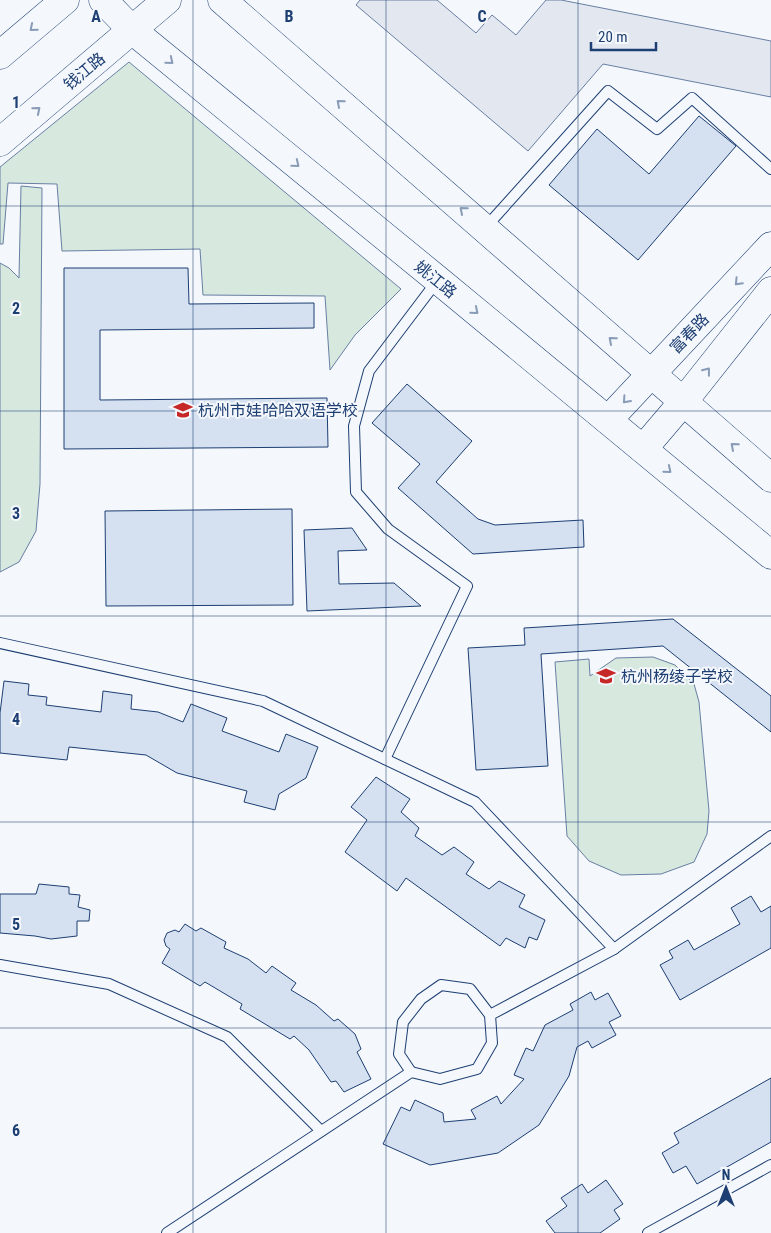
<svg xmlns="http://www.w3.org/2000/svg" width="771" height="1233" font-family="'Roboto Condensed','Noto Sans SC',sans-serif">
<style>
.green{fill:#d7e8df;stroke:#687fa3}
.parking{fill:#e3e8f0;stroke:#687fa3}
.building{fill:#d5e0f0;stroke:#1d3f73}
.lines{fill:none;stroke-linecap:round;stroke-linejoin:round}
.lane-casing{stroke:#1d3f73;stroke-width:12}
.secondary-casing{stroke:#1d3f73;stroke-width:29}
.lane{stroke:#f4f7fb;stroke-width:10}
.secondary{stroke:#f4f7fb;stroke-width:28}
.oneway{stroke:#889bb7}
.grid{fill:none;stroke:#1d3f73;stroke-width:1;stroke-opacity:0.55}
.labels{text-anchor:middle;stroke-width:4;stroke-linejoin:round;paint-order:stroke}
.street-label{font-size:16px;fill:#1d3f73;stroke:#f4f7fb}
.poi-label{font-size:16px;fill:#1d3f73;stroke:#f4f7fb;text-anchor:start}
.grid-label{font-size:16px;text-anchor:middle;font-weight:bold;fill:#1d3f73;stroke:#f4f7fb;stroke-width:4;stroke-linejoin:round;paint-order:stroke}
</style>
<rect width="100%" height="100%" fill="#f4f7fb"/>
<!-- green -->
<g class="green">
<polygon points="129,62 401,289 355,335 330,370 325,296 203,295 200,249 62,251 57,184 8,183 3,244 0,244 0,167"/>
<polygon points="21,186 42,188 40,484 36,531 19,562 0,572 0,263 9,268 19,278"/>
<polygon points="653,657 675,665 694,684 699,702 709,811 707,834 694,862 661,874 621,875 589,861 567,836 555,662 589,659 590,676 616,658"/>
</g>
<!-- parking -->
<polygon class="parking" points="360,0 437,0 476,33 492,15 516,35 546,0 561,0 771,41 771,97 603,64 528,151 356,5"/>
<!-- building -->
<g class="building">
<polygon points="699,116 736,146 638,260 549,185 597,129 649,174"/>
<polygon points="64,268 188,268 189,304 314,303 314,328 100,330 100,400 327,398 328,447 64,449"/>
<polygon points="407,384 472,441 436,482 478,519 495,525 583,520 584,547 473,554 398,488 420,464 372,423"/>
<polygon points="292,509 293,605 106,606 105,511"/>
<polygon points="352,528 367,550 338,551 339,584 394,583 421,606 307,611 304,530"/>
<polygon points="673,619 771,696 771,732 663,646 541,654 548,766 476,770 468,648 525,645 524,628"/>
<polygon points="4,681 29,684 28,695 47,697 46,705 101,712 103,691 132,695 131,709 158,712 183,722 191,704 227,718 222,731 279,752 286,734 318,747 306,778 279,794 275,810 244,802 247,791 177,773 146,755 69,747 67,760 0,753 0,713"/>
<polygon points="376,777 410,799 401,812 419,828 415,836 442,855 454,847 474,862 466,874 489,889 499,881 525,895 519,907 545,920 537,940 529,937 525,948 506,938 500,946 406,878 397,891 345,852 367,820 351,807"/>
<polygon points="39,884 69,887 69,894 80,895 78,907 90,910 89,921 77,921 77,936 51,939 35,936 0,933 0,894 36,894"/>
<polygon points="751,896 761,912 771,906 771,948 680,1000 660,965 673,958 669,951 688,940 694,950 740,924 731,908"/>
<polygon points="185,924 196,931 201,928 226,942 224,948 248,959 266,973 272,966 296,983 291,990 316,1005 334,1021 338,1019 355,1034 361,1049 357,1052 371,1079 344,1092 336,1081 331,1082 309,1050 294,1036 290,1039 240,1009 242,1004 205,982 200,986 162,963 170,949 166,946 164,940 167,933 175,930 179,932"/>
<polygon points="591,992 595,1000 608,993 621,1016 609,1022 616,1035 592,1048 588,1041 577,1047 569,1076 539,1125 498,1153 430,1165 383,1144 401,1107 410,1111 415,1100 443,1113 444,1122 476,1119 471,1110 497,1096 501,1104 524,1079 514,1075 526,1048 533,1051 545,1025 573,1010 570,1004"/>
<polygon points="771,1078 771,1142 697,1184 686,1166 673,1173 662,1153 679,1143 674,1133"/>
<polygon points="606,1180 623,1204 614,1210 620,1219 600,1233 555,1233 546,1221 567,1206 561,1198 582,1184 588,1193"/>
</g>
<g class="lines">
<!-- lane casing -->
<g class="lane-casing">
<g id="lane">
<polyline points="485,228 608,91 657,129 692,98 771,169"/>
<polyline points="0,643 263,701 475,802 614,949 771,836"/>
<polyline points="385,759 467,586 388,529 356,492 354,426 369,371 437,281"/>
<polyline points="0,965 109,984 227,1037 321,1131"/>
<polyline points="411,1072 399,1054 403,1022 421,999 441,985 470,989 490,1015"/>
<polyline points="167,1233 411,1072 440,1079 477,1069 492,1043 490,1015 614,949"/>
<polyline points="648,1233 771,1165"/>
</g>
</g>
<!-- secondary casing -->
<g class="secondary-casing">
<g id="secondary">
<polyline points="103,0 132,30 438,280 771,555"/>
<polyline points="222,0 771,478"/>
<polyline points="0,55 65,0"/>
<polyline points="0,142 167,0"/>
<polyline points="608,420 771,246"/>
<polyline points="643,449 683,402 771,291"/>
</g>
</g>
<!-- lane -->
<use href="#lane" class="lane"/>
<!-- secondary -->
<use href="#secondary" class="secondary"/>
</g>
<!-- one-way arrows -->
<defs><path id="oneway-chevron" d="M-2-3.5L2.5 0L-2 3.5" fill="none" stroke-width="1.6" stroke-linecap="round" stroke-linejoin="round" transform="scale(1.25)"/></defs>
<g class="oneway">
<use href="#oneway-chevron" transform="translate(33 28) rotate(140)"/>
<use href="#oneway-chevron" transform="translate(170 61) rotate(39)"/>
<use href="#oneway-chevron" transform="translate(340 103) rotate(-139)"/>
<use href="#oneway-chevron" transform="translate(37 110) rotate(-40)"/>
<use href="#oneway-chevron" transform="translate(296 164) rotate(39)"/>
<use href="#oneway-chevron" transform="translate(463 210) rotate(-139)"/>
<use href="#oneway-chevron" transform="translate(738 282) rotate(134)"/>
<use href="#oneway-chevron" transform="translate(475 311) rotate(40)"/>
<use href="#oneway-chevron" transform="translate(612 340) rotate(-139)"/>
<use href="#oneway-chevron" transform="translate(707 371) rotate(-52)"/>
<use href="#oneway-chevron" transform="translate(626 400) rotate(132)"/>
<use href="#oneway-chevron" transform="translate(734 446) rotate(-139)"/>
<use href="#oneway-chevron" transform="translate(668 470) rotate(40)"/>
</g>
<!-- grid -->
<path class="grid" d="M193 0V1233M386 0V1233M578 0V1233M0 206H771M0 411H771M0 616H771M0 822H771M0 1028H771"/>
<!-- icons -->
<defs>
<g id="school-bare" transform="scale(1.5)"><path d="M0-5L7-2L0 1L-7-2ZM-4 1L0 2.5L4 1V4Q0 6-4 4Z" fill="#c62828" stroke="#f4f7fb" stroke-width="2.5" paint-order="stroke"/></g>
</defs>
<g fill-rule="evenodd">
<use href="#school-bare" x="183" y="410"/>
<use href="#school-bare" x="606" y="676"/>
</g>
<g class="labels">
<!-- street labels -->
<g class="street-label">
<text transform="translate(84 71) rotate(-40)" y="6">钱江路</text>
<text transform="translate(436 279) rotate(39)" y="6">姚江路</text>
<text transform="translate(689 333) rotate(-46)" y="6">富春路</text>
</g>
<!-- poi labels -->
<g class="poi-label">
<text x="198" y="416">杭州市娃哈哈双语学校</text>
<text x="621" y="682">杭州杨绫子学校</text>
</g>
</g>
<g class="grid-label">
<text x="96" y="22">A</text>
<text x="289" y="22">B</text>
<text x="482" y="22">C</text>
<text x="16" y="108">1</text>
<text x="16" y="314">2</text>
<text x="16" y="519">3</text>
<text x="16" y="725">4</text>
<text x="16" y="930">5</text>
<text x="16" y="1136">6</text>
</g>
<!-- north arrow -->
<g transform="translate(726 1188)" stroke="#f4f7fb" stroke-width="4" paint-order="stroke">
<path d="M0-4L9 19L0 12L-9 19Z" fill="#1d3f73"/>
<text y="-8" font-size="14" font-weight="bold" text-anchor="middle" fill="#1d3f73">N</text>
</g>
<!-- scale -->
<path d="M591 42v8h65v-8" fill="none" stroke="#1d3f73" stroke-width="2.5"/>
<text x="598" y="42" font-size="15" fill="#1d3f73" stroke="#f4f7fb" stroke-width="4" paint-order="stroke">20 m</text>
</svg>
